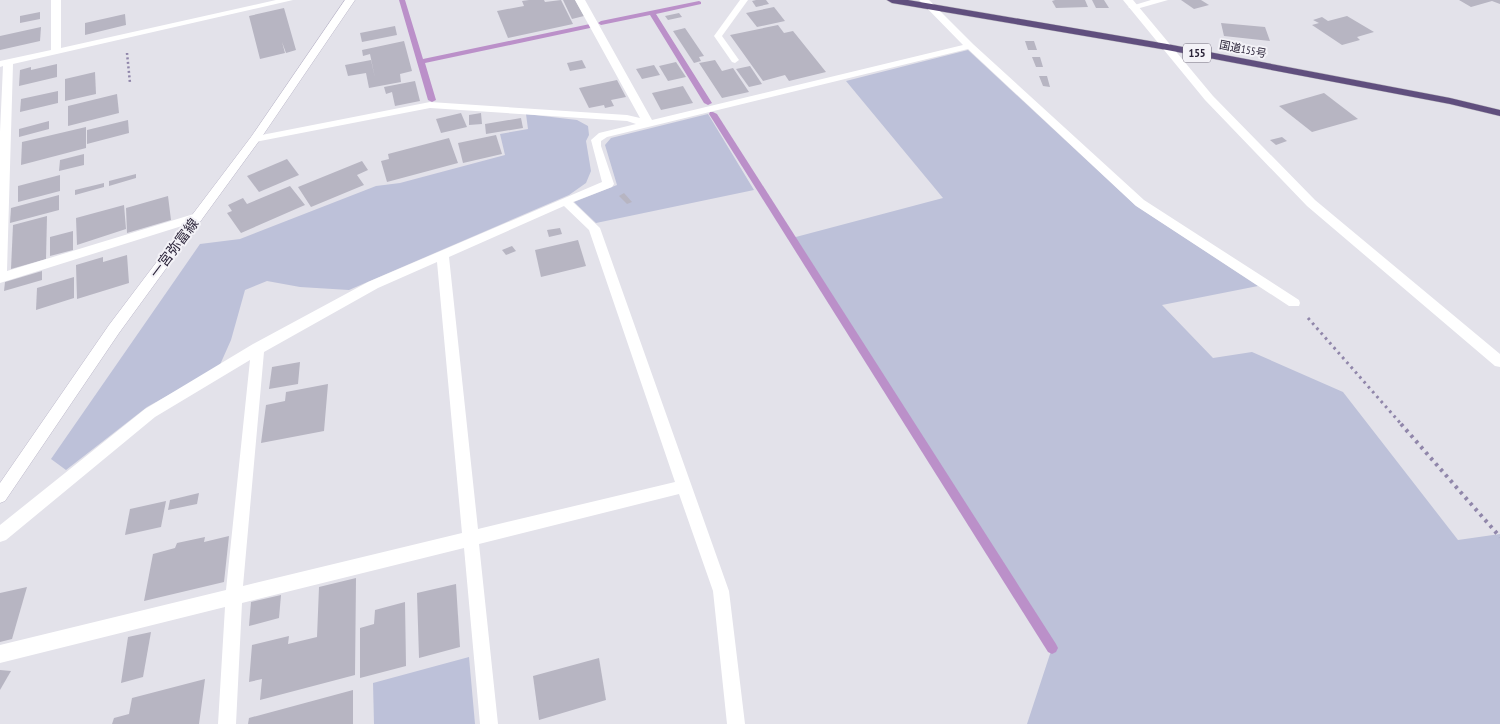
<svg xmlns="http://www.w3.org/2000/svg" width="1500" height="724" font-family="'PT Sans Narrow','Noto Sans JP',sans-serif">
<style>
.green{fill:#bdc1d9}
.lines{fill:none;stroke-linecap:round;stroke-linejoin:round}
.stream{fill:#bb90c9;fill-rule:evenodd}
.building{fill:#b7b5c2}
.secondary-casing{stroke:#bbb7c9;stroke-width:1}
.trunk-casing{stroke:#bfbdc4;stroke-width:1}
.path-far2{stroke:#9086aa;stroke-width:2.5;stroke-dasharray:2 2.5;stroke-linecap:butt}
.path-far1{stroke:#9086aa;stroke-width:3;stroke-dasharray:2.5 4;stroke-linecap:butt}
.path{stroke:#9086aa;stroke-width:4;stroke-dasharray:3 4.5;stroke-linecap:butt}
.service{fill:#fff;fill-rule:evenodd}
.minor{fill:#fff;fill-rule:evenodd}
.tertiary{fill:#fff;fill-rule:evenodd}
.secondary{fill:#fff;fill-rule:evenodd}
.trunk{fill:#604f7e;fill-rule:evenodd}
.labels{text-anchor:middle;stroke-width:4;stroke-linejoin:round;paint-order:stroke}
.far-street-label{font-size:11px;fill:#2b2439;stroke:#f3f2f7}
.shield{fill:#f3f2f7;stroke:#676272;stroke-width:1}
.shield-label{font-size:12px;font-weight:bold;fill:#2b2439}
.street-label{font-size:14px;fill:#2b2439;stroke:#f3f2f7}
</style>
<rect width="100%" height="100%" fill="#e3e2ea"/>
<!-- green -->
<g class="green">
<polygon points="968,50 1135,205 1258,286 1162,305 1213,358 1252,352 1343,392 1458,540 1500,534 1500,724 1027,724 1052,648 792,238 943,198 846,81"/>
<polygon points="526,114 577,120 588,126 589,135 586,141 591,171 586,183 569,195 349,290 300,287 267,281 245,290 231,340 219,367 147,407 66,470 51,459 200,244 240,239 376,186 400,183 505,155 500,134 528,129"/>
<polygon points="708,114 754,190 596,223 574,202 617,185 605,145 611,138"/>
<polygon points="469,657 475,724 374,724 373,683"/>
</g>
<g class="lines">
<!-- stream -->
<g class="stream">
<polygon points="399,0 405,0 423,59 590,24 593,26 590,28 425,63 436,100 432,102 428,100"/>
<polygon points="699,1 701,2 701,4 656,14 712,103 708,105 704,103 650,15 601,25 598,23 601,21"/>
<polygon points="710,112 713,112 717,114 1056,644 1058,648 1056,652 1052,654 1048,652 709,114"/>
</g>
</g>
<!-- building -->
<g class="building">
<polygon points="529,0 544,0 545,2 561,0 573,24 508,38 497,11 524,6 522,1"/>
<polygon points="563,0 575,0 584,16 572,19"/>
<polygon points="756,0 766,0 769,4 756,7 752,1"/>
<polygon points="1055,0 1085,0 1088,7 1056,8 1052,1"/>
<polygon points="1092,0 1104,0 1109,8 1096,8"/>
<polygon points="1181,0 1201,0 1209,5 1194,9"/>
<polygon points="1459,0 1500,0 1500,4 1492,1 1471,7"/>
<polygon points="774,7 785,21 757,27 746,13"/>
<polygon points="284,8 296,50 286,53 282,42 285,53 260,59 249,16"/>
<polygon points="40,12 40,19 20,23 20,16"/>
<polygon points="679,13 682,17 668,20 665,16"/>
<polygon points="125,14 126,25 85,35 85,23"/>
<polygon points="1347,16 1374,32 1357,37 1360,40 1342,45 1312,25 1319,23 1313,20 1322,17 1328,21"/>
<polygon points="1221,23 1265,27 1270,41 1224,36"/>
<polygon points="778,25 784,33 793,31 826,72 789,81 785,75 763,81 730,35"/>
<polygon points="395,26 397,35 362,42 360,33"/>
<polygon points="41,27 40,41 0,50 0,36"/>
<polygon points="685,28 704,56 699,57 701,61 694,63 673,31"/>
<polygon points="404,41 412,71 400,74 401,82 369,88 366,73 348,76 345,65 371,60 375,78 370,54 363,56 362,50"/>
<polygon points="1025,41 1034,41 1037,50 1028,50"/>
<polygon points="1032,57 1040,57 1043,67 1036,67"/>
<polygon points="582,60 586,68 570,71 567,63"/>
<polygon points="715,60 722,71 733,68 749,92 722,98 699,63"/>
<polygon points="676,62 686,77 668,81 659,66"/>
<polygon points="57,64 57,77 19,86 20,70 31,67 31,70"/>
<polygon points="654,65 660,75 642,79 636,69"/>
<polygon points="750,66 762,84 749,87 736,69"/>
<polygon points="95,72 96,94 65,101 65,79"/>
<polygon points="1039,76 1047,76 1050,87 1043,86"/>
<polygon points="617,80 626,97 611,100 614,106 605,108 604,105 589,108 579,88"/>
<polygon points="415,81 420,101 395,106 392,92 386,94 384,87"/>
<polygon points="683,86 693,103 661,110 652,93"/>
<polygon points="58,91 58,103 20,112 21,99"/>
<polygon points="1324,93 1358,119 1312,132 1279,106"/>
<polygon points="117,94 119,113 68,126 68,106"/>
<polygon points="461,113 467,127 441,133 436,119"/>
<polygon points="481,113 482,124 469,125 469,115"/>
<polygon points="521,118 523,128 486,134 485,124"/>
<polygon points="128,120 129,133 87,144 87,130"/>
<polygon points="49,121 49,129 19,137 19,129"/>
<polygon points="86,127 86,148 21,165 22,142"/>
<polygon points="496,135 502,154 463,163 458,143"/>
<polygon points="1282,137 1287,141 1276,145 1270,140"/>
<polygon points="449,138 458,163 387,182 381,161 389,159 388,154"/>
<polygon points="84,154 84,165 59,171 60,160"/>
<polygon points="287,159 299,175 259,192 247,176"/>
<polygon points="362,161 368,170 357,175 364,185 311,207 298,187"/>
<polygon points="136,174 136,178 109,186 109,181"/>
<polygon points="60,175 60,191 18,202 18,186"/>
<polygon points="104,183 104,187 75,195 75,190"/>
<polygon points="290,186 305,205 241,233 227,213 232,211 228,205 243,198 247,204"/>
<polygon points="624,193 632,202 627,204 619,196"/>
<polygon points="59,195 59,210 10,223 11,208"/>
<polygon points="168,196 171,220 127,233 126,208"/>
<polygon points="124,205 126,229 77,245 76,218"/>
<polygon points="47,216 46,259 11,269 13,225"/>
<polygon points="560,228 562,234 549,237 547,230"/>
<polygon points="73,231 73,250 50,256 50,237"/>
<polygon points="578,240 586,266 541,277 535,250"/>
<polygon points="512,246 516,251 506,255 502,250"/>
<polygon points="127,255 129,283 77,299 76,265 103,257 103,262"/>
<polygon points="42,271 42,280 4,291 5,282"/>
<polygon points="74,277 74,298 36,310 37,288"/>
<polygon points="300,362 298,384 269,389 272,367"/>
<polygon points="328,384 324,431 261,443 266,405 285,401 286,392"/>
<polygon points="199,493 197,504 168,510 170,500"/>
<polygon points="166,501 161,527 125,535 130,509"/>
<polygon points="229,536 224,582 144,601 153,554 175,548 177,543 205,537 204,542"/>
<polygon points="356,578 355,675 260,700 262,679 249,682 252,645 289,636 288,644 317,637 319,587"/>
<polygon points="456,584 460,647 419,658 417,593"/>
<polygon points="27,587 12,639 0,642 0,593"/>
<polygon points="281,595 279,618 249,626 251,602"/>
<polygon points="405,602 406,666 360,678 360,628 374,624 375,610"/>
<polygon points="151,632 143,677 121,683 128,637"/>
<polygon points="599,658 606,700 539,720 533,676"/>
<polygon points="0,670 11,671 0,690"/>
<polygon points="205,679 199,724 112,724 114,718 129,714 132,698"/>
<polygon points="353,690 353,724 248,724 249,718"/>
</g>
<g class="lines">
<!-- secondary casing -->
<g class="secondary-casing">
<polygon id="secondary" points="345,0 355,0 259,141 119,333 5,501 0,503 0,483 109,325 251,137"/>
</g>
<!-- trunk casing -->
<g class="trunk-casing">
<polygon id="trunk" points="887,0 908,0 1167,44 1450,98 1500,110 1500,116 1450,104 1167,50 892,3"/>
</g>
<!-- path-far2 -->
<polyline class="path-far2" points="127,53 130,83"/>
<!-- path-far1 -->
<polyline class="path-far1" points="1308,318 1402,425"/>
<!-- path -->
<polyline class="path" points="1401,424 1500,537"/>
<!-- service -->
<polygon class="service" points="740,0 748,0 722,36 739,60 735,63 732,62 714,36"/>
<!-- minor -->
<g class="minor">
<polygon points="51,0 61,0 61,48 276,0 293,0 13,64 7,271 197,213 203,217 201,220 0,283 0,132 3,66 0,67 0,61 51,50"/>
<path d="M575 0H585L652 120 963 45 919 0H929L973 44 1144 200 1299 300 1300 303 1299 306H1289L1136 206 968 49 607 137 601 141V146L614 184 612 187 573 202 600 228 729 591 745 724H727L713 591 679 494 479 544 498 724H480L464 548 242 603 236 724H218L225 607 0 663V645L226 590 250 360 155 417 6 540 0 542V525L145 409 253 344 368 282 602 182 591 140 599 133 636 124 627 121 430 108 255 142 251 141V137L430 102 627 115 640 118ZM564 206 589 230 675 482 478 529 449 257ZM437 262 462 533 243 586 264 352 378 288Z"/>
<polygon points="1151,0 1168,0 1133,10 1128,7"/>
</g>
<!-- tertiary -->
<polygon class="tertiary" points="1123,0 1133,0 1213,96 1315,200 1500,354 1500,367 1495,366 1307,206 1205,100"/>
<!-- secondary -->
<use href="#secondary" class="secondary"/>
<!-- trunk -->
<use href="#trunk" class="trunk"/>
</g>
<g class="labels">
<!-- far-street labels -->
<g class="far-street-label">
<text transform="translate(1243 49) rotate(11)" y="4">国道155号</text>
</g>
<!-- shield labels -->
<rect class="shield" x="1183" y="43.5" width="28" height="19" rx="4"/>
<g class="shield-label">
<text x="1197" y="57">155</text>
</g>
<!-- street labels -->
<g class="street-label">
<text transform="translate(174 248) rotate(-53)" y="5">一宮弥富線</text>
</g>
</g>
</svg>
